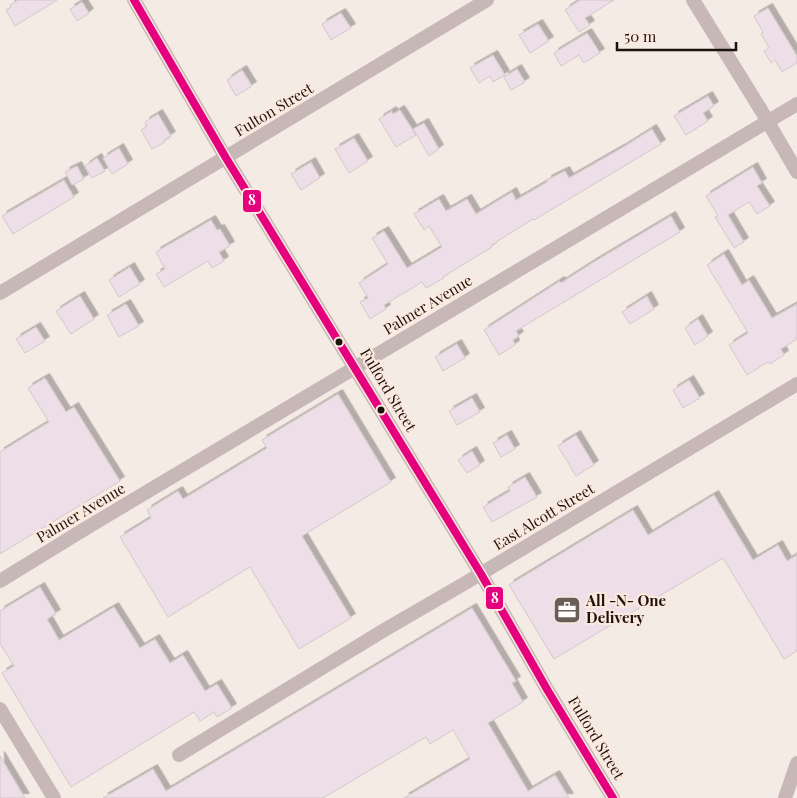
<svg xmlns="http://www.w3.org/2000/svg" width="797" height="798" font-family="'Playfair Display',serif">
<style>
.building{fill:#eddee7;stroke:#d1c8ca;filter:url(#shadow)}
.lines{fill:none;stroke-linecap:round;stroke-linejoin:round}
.street{stroke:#c7b8b7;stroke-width:14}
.bus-1-casing{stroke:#fbe9df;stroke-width:11}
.bus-1{stroke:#e5007d;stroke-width:8}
.bus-dot{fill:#1d130d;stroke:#fbe9df;stroke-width:2}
.labels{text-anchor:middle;stroke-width:4.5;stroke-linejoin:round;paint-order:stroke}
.street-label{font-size:15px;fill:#1d130d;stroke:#fbe9df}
.poi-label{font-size:15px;font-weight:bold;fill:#1d130d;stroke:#fbe9df;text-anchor:start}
.line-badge{stroke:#fbe9df;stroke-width:2}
.badge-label{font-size:14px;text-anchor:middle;font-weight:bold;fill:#fff}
</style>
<defs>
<filter id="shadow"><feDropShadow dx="4.5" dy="-4.5" stdDeviation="0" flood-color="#0004"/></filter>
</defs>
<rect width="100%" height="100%" fill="#f5ebe5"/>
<!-- building -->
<g class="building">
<polygon points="18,0 57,0 15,26 6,10 11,7 10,5"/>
<polygon points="580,0 614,0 585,18 590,25 579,32 565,10"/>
<polygon points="82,2 89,13 77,21 70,9"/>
<polygon points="768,8 797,56 797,63 782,72 775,60 771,63 764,51 769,48 761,34 763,32 754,16"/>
<polygon points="341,13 351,28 331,40 322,24"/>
<polygon points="538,24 549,41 530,53 519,35"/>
<polygon points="587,33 600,53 584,63 579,55 561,66 554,53"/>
<polygon points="493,55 505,75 493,82 490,76 479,83 470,68"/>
<polygon points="517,69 525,82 511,90 504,77"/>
<polygon points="242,70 252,86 236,96 227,80"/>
<polygon points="708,96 714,106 703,113 708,121 686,135 674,116"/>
<polygon points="400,110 416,135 396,147 379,119 392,111 393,114"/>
<polygon points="158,114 171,136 164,140 165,142 152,149 141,130 147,126 145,122"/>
<polygon points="424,123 439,149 429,156 413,129"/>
<polygon points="652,129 661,144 534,220 533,219 498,241 491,246 492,247 443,277 444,278 426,288 422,282 384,305 386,309 370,319 360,302 368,298 359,283 388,264 372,238 384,231 407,268 442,247 429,226 424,230 414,214 439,199 446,211 467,199 476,214 512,192 516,200 547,182 547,180 565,171 569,178 625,146"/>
<polygon points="354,138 368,161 349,173 335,149"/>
<polygon points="119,148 128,164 112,174 103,158"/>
<polygon points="97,158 105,171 92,178 85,166"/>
<polygon points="311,162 320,178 301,190 291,174"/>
<polygon points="77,166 84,179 72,185 65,172"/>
<polygon points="753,167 762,183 757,186 770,206 757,214 749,202 728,215 744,242 734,248 715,217 718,216 706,196"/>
<polygon points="64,180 74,197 13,234 2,216"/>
<polygon points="671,216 680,232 516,331 519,336 513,340 515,345 499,355 484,330 560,281 561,283 592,263"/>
<polygon points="211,220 217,230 220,229 230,246 219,252 224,261 212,268 208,261 164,287 156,274 165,269 156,252"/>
<polygon points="724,254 742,285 749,280 772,318 797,304 797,339 781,349 784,355 770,364 768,362 747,375 729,345 748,333 707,265"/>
<polygon points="130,267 140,284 119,297 109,280"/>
<polygon points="80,296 94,319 71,334 56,311"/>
<polygon points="647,296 654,309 630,324 622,312"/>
<polygon points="126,304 139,326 119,337 107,315"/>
<polygon points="698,319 708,336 695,345 685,328"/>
<polygon points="36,327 45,341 25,353 16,339"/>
<polygon points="457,344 465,358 443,371 435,357"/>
<polygon points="45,378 66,412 74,407 120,481 0,554 0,452 49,422 28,388"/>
<polygon points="689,380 700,398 683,408 673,390"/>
<polygon points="338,394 391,482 302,536 351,618 299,649 250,567 168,617 120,537 151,518 147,510 178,491 183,499 267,448 262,440"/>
<polygon points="472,398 480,412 457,425 449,411"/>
<polygon points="507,435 515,449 501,457 493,443"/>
<polygon points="576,435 594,465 576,476 558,446"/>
<polygon points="472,451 480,465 467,473 458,460"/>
<polygon points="525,477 537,497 492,522 483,507 510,491 508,487"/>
<polygon points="714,495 753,560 778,545 787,561 797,555 797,651 784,659 723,558 554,659 509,585 633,510 648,535"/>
<polygon points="40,587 56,614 47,619 59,640 114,607 140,648 155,639 170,663 183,655 205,691 217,684 232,708 217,717 214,712 200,721 194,712 71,787 2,673 14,666 0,644 0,611"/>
<polygon points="472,608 516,681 512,683 523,702 488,723 528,791 555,775 569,798 404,798 470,759 453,730 430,744 426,737 323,798 103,798 153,769 166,791"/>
<polygon points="0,756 25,798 0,798"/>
</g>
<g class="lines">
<!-- street -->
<g class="street">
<polyline points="134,0 226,158 481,574 548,691 613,798"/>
<polyline points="693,0 761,110 797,172"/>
<polyline points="0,293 487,0"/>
<polyline points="0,581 88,527 797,104"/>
<polyline points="0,709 54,798"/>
<polyline points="179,755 386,629 467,582 797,384"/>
<polyline points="785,798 797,763"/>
</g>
<!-- bus-1 casing -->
<g class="bus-1-casing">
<polyline id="bus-1" points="134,0 226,158 481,574 548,691 613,798"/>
</g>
<!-- bus-1 -->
<use href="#bus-1" class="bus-1"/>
</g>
<!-- icons -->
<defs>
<g id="office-square" transform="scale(1.4375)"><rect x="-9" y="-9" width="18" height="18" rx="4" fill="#695f59" stroke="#fbe9df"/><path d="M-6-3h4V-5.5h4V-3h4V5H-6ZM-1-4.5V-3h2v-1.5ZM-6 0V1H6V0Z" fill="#fff"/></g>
</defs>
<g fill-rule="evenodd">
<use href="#office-square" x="567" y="610"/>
</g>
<!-- markers -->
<g class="bus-dot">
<circle cx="339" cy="342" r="4.5"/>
<circle cx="381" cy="410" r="4.5"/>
</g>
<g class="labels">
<!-- street labels -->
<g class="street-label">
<text transform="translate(274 110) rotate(-31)" y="5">Fulton Street</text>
<text transform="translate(428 305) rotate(-31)" y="5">Palmer Avenue</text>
<text transform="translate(388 390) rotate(59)" y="5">Fulford Street</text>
<text transform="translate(81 513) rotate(-31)" y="5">Palmer Avenue</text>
<text transform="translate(544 517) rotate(-31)" y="5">East Alcott Street</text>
<text transform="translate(596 738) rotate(59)" y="5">Fulford Street</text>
</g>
<!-- poi labels -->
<g class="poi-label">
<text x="586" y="606">All -N- One<tspan x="586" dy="17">Delivery</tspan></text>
</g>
</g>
<g class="line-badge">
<rect x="242" y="189" width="20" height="24" rx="5" fill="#e5007d"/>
<rect x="485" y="586" width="19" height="24" rx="5" fill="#e5007d"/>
</g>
<g class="badge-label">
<text x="252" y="205">8</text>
<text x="495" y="603">8</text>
</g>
<!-- scale -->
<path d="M617 42v8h119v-8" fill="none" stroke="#1d130d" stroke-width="2.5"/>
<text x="624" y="42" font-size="15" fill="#1d130d" stroke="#fbe9df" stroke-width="4" paint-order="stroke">50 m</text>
</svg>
